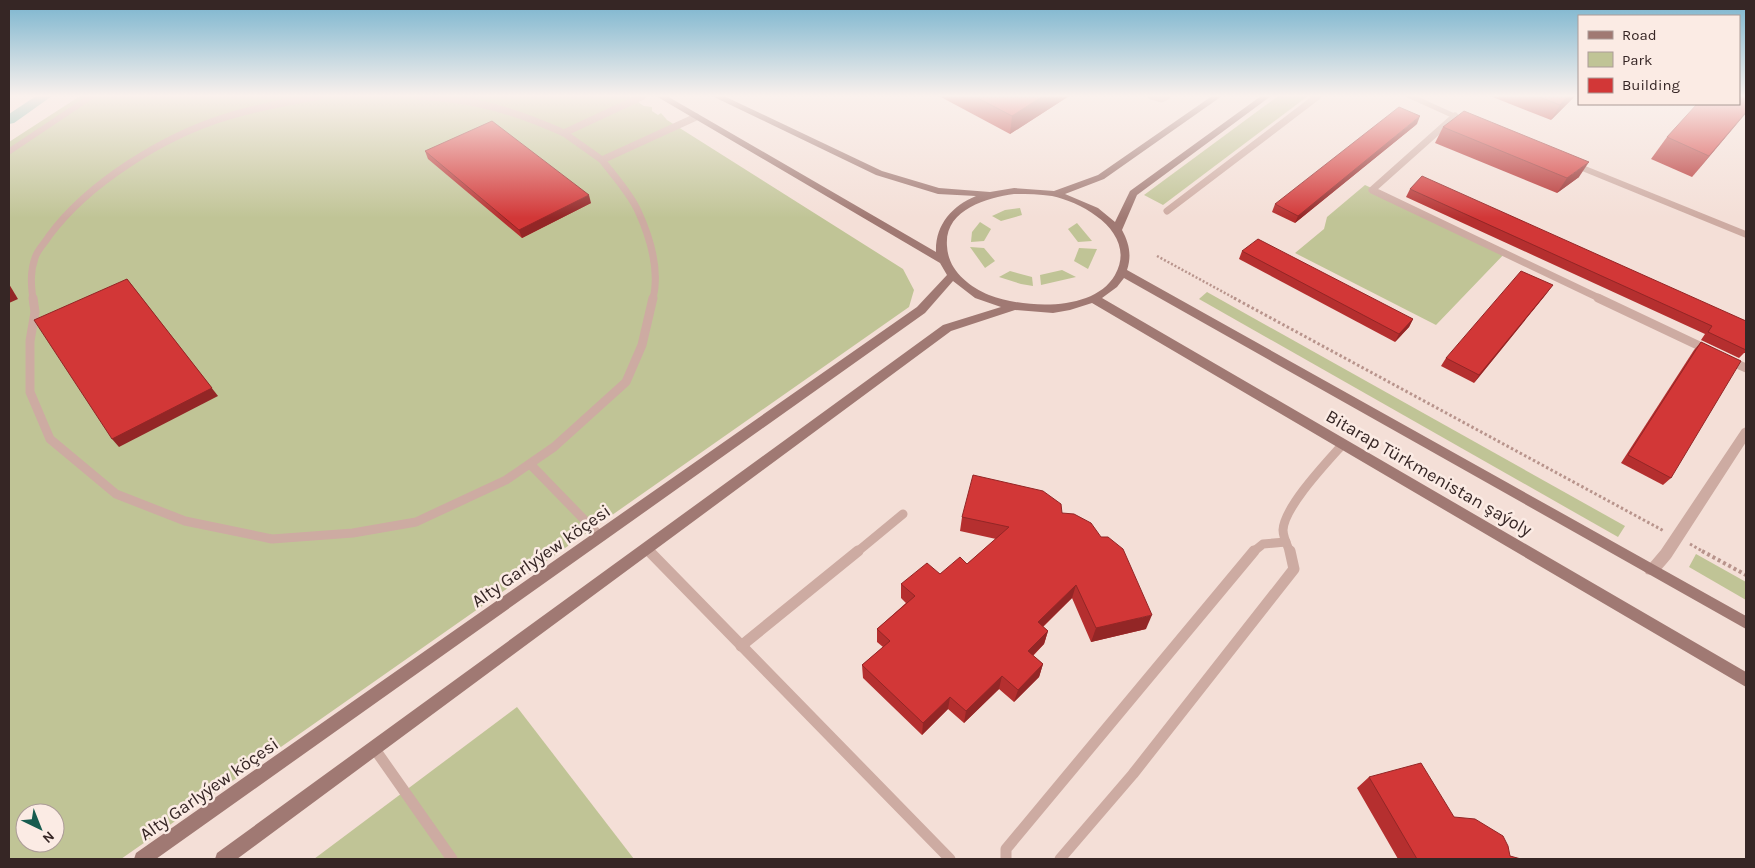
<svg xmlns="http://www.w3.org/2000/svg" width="1755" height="868" font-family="Karla,sans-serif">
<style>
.green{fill:#c0c496;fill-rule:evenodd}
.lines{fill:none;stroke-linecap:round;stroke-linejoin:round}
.canal{fill:#73b3a6;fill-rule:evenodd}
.path-far2{stroke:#b8948c;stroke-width:2.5;stroke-dasharray:2 2;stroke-linecap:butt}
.path-far1{stroke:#b8948c;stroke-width:3;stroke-dasharray:2.5 2.5;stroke-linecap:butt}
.path{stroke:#b8948c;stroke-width:4;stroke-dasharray:3 3;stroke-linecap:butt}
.lane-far2{stroke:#cdaba2;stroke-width:7}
.lane-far1{stroke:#cdaba2;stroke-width:9}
.lane{stroke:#cdaba2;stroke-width:11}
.street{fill:#cdaba2;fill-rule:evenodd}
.secondary{fill:#a07973;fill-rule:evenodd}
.wall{fill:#b52f2f}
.shaded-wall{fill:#932626}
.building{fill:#d23737;stroke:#932626}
.labels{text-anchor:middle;stroke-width:5;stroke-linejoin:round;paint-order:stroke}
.street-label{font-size:18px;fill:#362625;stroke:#fbebe4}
</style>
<rect width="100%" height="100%" fill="#f4dfd7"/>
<!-- green -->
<g class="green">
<path d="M80 96H629L644 106 652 107V111L658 115 661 113 667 120 903 269 914 290 909 307 121 859H9V142ZM25 813H55V843H25Z"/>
<polygon points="1278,96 1308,96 1163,205 1144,195"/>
<polygon points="1365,185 1507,251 1436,325 1295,253 1324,229 1327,217"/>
<polygon points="1020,208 1022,215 1001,221 992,216 1005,210"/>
<polygon points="980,222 991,229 984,241 971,242 972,232"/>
<polygon points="1077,223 1092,241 1078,242 1068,229"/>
<polygon points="970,247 984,248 995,261 985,268"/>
<polygon points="1079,248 1097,249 1088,269 1074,261"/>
<polygon points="1062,270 1076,277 1041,285 1040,275"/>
<polygon points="1010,271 1032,277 1033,286 1021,284 999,277"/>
<polygon points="1207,292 1625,526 1618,537 1199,299"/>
<polygon points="1696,554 1746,582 1746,600 1689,567"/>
<polygon points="517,707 634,859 314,859"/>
</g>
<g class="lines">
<!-- canal -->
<polygon class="canal" points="36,96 52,96 14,123 9,124 9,114"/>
<!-- path-far2 -->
<polyline class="path-far2" points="1157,256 1236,299"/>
<!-- path-far1 -->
<g class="path-far1">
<polyline points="1234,298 1664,531"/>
<polyline points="1690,544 1704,552"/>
</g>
<!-- path -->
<polyline class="path" points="1702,551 1746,575"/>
<!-- lane-far2 -->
<g class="lane-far2">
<path d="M418 96C439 98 459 99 480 104 509 110 537 121 564 133L643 96"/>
<polyline points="1151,96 1161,99 1167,96"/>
<polyline points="1455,116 1372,190 1601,299"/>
<polyline points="564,133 602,160"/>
<polyline points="1167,211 1318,96"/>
<path d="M33 299C31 285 30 272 35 258 37 250 45 243 49 236 88 183 164 136 226 117 257 107 288 102 319 96"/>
<path d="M653 299C660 271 650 237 638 211 630 193 614 176 602 160L696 117"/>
</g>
<!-- lane-far1 -->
<g class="lane-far1">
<polyline points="33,298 35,312 30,341 30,392 50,439 116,494 185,521 272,539 353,533 416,522 506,480 554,447 626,382 642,345 653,298"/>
<polyline points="1598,298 1708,350"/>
<polyline points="1728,360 1746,368"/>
<polyline points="530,464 601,537"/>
<polyline points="647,549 650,552"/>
<polyline points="857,552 903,514"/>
<polyline points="1253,552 1263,544 1286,542"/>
<path d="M1290 552C1287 545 1283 537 1283 530 1284 507 1327 462 1343 444"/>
</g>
<!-- lane -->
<g class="lane">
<polyline points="649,551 950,859"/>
<polyline points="741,646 858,551"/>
<polyline points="374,748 452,859"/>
<polyline points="1006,859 1006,849 1254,551"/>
<polyline points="1060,859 1133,774 1294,569 1290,551"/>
</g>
<!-- street -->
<g class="street">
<polygon points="87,96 97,96 9,155 9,148"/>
<polygon points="1404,96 1416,96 1476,123 1474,125 1468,125"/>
<polygon points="1568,159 1746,231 1746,238 1565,164 1563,162"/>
<path d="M1746 427V442L1671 558C1664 566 1657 578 1646 574L1644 570 1661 550 1742 429Z"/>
</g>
<!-- secondary -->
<path class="secondary" d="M656 96H667L936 252C935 225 952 206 976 196L938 194 876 175 712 96H724L882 171 939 188 990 192 1014 188 1054 191 1098 175 1212 96H1222L1104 179 1065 194 1098 208 1115 222 1130 191 1261 96H1271L1137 195 1122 230C1129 243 1132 255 1127 270L1746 616V629L1124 278 1117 287 1102 298 1746 672V687L1092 303 1070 310 1053 313 1015 310 951 331 237 859H215L217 853 943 325 1001 307 975 298 953 281 925 313 156 859H134L136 853 917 307 947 275 940 263ZM1014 194C1027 194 1039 194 1052 196 1085 203 1138 234 1115 275 1093 313 1023 308 989 295 968 286 948 270 947 246 944 210 986 198 1014 194Z"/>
</g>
<!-- wall -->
<g class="wall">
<polygon points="939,96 1069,96 1010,134"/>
<polygon points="1490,96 1575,96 1551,120"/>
<polygon points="1746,96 1746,113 1692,177 1651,159 1667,137"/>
<polygon points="1417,124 1295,223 1272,212 1275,204"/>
<polygon points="1443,127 1579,177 1557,193 1435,143"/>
<polygon points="425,151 591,203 522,238 428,159"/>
<polygon points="1410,189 1746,321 1746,353 1744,353 1739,358 1701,340 1705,334 1406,197"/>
<polygon points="1242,251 1413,319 1409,327 1395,342 1239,259"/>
<polygon points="1547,293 1474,383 1441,366 1446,358"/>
<polygon points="1701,342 1671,478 1663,485 1621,463 1694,350"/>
<polygon points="1062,513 1146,629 1091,642 1072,598 1043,627 1048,631 1044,644 1033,656 1043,664 1039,677 1014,702 999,689 964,723 948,709 922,735 863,678 862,665 883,647 877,642 877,629 906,603 901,598 901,584 940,574 967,564 996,539 960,531 962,517"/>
<polygon points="1369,777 1454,817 1510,856 1521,859 1398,859 1357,788"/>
</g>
<!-- shaded-wall -->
<g class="shaded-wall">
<polygon points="1043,96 1069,96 1010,134 1012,116"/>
<polygon points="1568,96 1575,96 1551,120 1560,105"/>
<polygon points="1746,112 1746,113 1692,177 1709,156"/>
<polygon points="1420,116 1417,124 1295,223 1298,216"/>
<polygon points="1589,162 1579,177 1557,193 1567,178"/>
<polygon points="589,195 591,203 522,238 519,230"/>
<polygon points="127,279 218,396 119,447 112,439"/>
<polygon points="9,284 18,299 9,303"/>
<polygon points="1553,285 1547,293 1474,383 1479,375"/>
<polygon points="1413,319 1409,327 1395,342 1399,334"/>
<polygon points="1076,585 1072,598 1034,635 1038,622"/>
<polygon points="1152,615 1146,629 1091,642 1096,628"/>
<polygon points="1048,631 1044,644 1024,664 1028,651"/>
<polygon points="1043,664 1039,677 1014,702 1018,690"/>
<polygon points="1002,676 999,689 964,723 966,711"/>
<polygon points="950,697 948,709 922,735 923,723"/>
</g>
<!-- building -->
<g class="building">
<polygon points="974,96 1043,96 1012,116"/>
<polygon points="1537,96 1568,96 1560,105"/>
<polygon points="1739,96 1746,96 1746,112 1709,156 1667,137 1697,104 1739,104"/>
<polygon points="1399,107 1420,116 1298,216 1275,204"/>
<polygon points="1464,111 1589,162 1567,178 1443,127"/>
<polygon points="492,121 589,195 519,230 425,151"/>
<polygon points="1422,176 1746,321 1746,350 1708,332 1712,326 1410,189"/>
<polygon points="1258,239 1413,319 1399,334 1242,251"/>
<polygon points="1521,271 1553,285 1479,375 1446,358"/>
<polygon points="127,279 212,388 112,439 34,320"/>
<polygon points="1701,342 1741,361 1671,478 1628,455"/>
<polygon points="973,475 1043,491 1061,504 1062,513 1074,514 1091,523 1101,537 1108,537 1123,549 1152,615 1096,628 1076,585 1038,622 1048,631 1028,651 1043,664 1018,690 1002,676 966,711 950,697 923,723 862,665 890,641 877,629 915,596 901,584 927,563 940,574 960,557 967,564 1009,527 962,517"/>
<polygon points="1421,763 1454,817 1475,819 1503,836 1508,846 1510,856 1521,859 1416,859 1417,859 1369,777"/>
</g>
<!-- sky -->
<linearGradient id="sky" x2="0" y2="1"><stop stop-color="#79b4ce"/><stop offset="0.44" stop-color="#faf1ed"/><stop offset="1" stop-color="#faf1ed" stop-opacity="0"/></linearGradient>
<rect width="1755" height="218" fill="url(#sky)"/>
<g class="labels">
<!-- street labels -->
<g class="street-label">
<text transform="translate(1429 473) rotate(30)" y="6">Bitarap Türkmenistan şaýoly</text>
<text transform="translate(541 556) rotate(-35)" y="6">Alty Garlyýew köçesi</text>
<text transform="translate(209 789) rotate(-35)" y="6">Alty Garlyýew köçesi</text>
</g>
</g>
<!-- border -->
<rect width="1755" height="868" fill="none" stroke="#362625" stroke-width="20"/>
<!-- legend -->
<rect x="1578" y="15" width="162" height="90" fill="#fbebe4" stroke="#ac9c98"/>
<rect x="1588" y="31" width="25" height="8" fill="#a07973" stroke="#ac9c98"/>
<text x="1622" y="40" font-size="15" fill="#362625">Road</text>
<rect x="1588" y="52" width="25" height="15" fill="#c0c496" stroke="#ac9c98"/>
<text x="1622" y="65" font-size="15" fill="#362625">Park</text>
<rect x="1588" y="78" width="25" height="15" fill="#d23737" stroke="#ac9c98"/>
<text x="1622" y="90" font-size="15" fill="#362625">Building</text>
<!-- north arrow -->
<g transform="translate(40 828) rotate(137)"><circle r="24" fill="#fbebe4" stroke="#ac9c98"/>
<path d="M0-4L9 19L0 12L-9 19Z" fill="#175c4f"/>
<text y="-8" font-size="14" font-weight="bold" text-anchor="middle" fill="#362625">N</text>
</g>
</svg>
